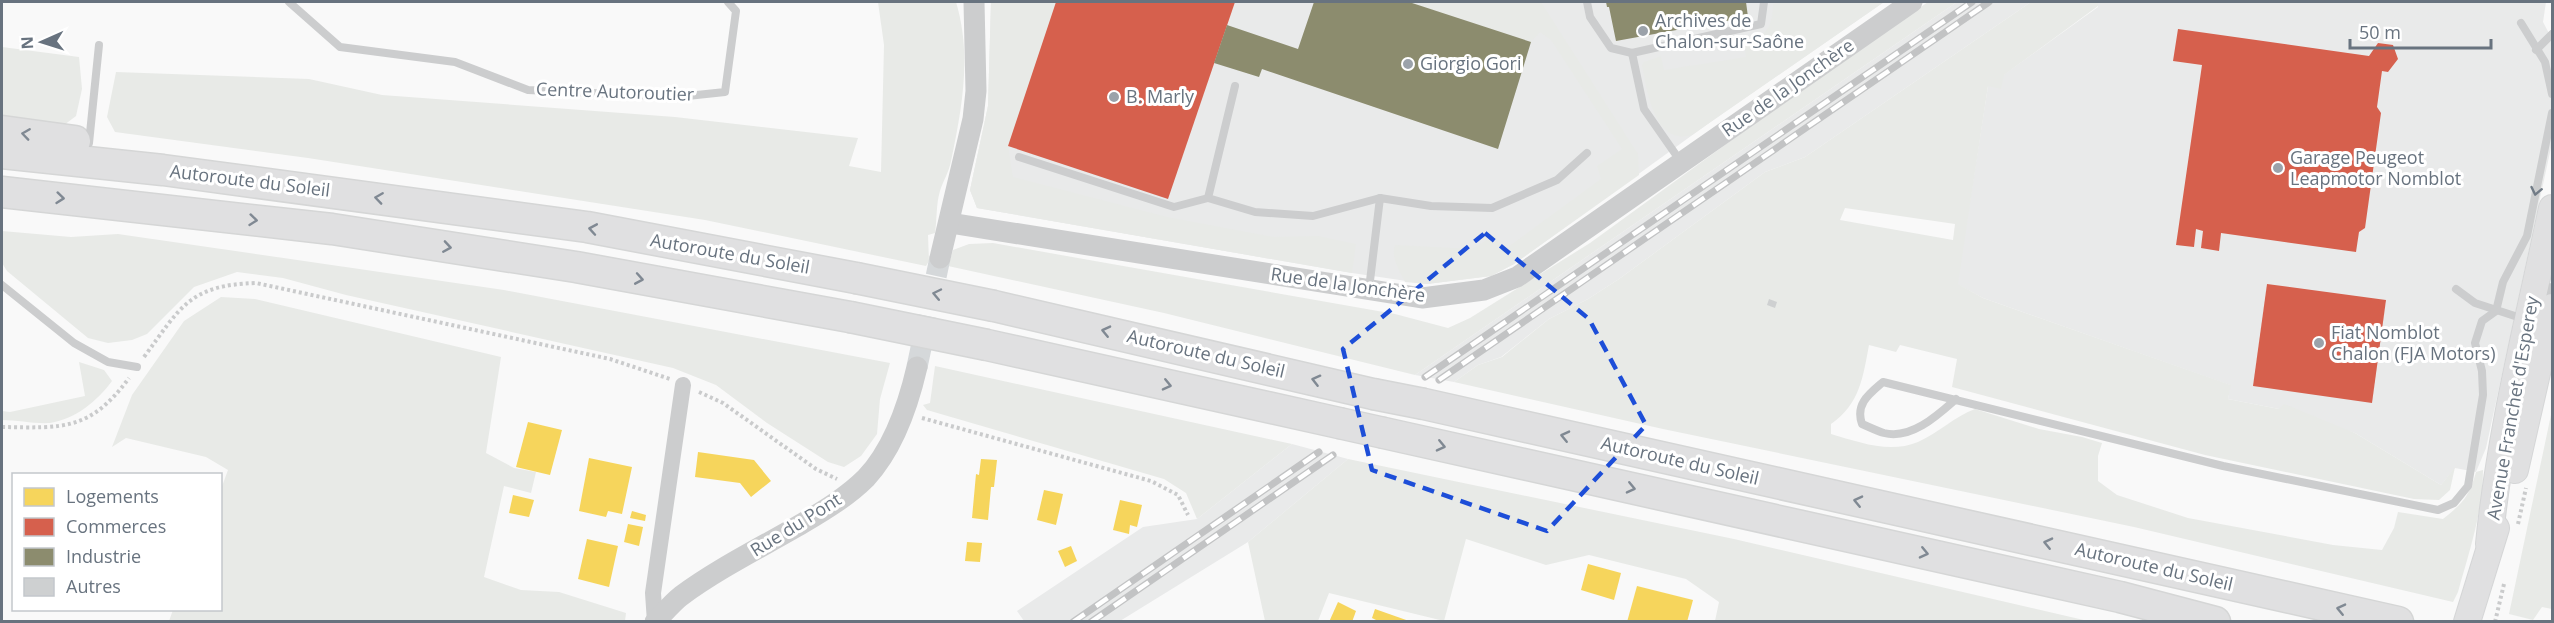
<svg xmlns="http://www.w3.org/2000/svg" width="2554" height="623" font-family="'Open Sans',sans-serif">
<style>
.built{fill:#e9eaea}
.green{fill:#e8eae7;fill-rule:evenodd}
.homes{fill:#f6d55c}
.shops{fill:#d6604d}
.industry{fill:#8c8c6e}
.building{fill:#ced0d1}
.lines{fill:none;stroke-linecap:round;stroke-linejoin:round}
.tertiary-tunnel{stroke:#d5d8da;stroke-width:21;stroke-dasharray:21 10;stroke-linecap:butt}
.primary-casing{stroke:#d5d6d7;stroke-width:28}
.motorway-casing{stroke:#d5d6d6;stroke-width:33}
.path{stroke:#cacbcc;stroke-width:4;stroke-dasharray:3 3;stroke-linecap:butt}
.service{stroke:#cccdce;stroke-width:8}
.minor{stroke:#cccdce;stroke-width:16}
.tertiary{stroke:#cccdce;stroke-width:21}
.primary{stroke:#e0e0e1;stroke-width:26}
.motorway{stroke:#e0e0e1;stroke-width:30}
.rail-casing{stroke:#c2c3c4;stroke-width:7}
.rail{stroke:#fff;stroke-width:4.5;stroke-dasharray:14;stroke-linecap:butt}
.motorway-bridge-casing{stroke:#d5d6d6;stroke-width:33;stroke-linecap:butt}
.motorway-bridge{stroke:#e0e0e1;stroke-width:30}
.oneway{stroke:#808993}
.oneway2{stroke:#727c87}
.marked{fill:none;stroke:#1d4ed8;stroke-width:4.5;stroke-dasharray:12 8;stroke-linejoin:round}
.poi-dot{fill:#9ba2aa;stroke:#fff;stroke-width:2}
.labels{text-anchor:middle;stroke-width:6;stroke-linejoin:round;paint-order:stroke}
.poi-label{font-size:18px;fill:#68737f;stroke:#fff;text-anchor:start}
.street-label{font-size:18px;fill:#68737f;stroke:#fff}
</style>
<rect width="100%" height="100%" fill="#f9f9f9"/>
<!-- built -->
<g class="built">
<polygon points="991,2 1884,2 1716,118 1514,264 1491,276 1427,284 1352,273 977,208 970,190 988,106"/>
<polygon points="1957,2 2031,2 1805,157 1765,172 1619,279 1588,299 1549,319 1501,357 1478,365 1454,382 1415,375"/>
<polygon points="2098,2 2546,2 2543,22 2552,39 2552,143 2486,448 2476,472 2455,468 2441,485 2355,433 2279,409 2228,399 2230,385 1983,298 1957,284 1988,86 2098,7"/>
<polygon points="1292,444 1348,459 1248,542 1120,621 1024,621 1017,611 1143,527 1197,519"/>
</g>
<!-- green -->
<g class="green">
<path d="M878 2H956C972 55 962 108 951 161 949 172 943 181 940 191 936 204 937 219 935 233L928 235 929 261 926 266 705 220 308 158 115 132 107 117 116 72 309 79 382 95 675 117 858 138 849 166 881 172 884 45Z"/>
<polygon points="991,2 1056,2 1008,146 1013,177 1167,217 1274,237 1318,236 1356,244 1352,273 977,208 970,190 988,106"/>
<path d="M1409 2H1541L1638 154 1639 175 1514 264 1491 276 1427 284 1405 282C1399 270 1391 258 1395 245L1472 249 1495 235 1504 250 1601 179 1597 166 1622 149 1551 40 1540 32 1531 42Z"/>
<path d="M1784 2H1884L1692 135C1654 146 1647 90 1642 65L1644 62 1661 56 1664 70 1746 57 1744 42C1766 38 1773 26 1773 4Z"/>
<polygon points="1928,2 1957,2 1415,375 1164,313 948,266 953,250 969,244 993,243 1395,314 1448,328 1470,318 1590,243 1787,100"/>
<path d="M2031 2H2098V6L2004 75 2001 89 1988 86 1958 284 1983 298 2231 385 2228 399 2279 409 2284 404 2355 433 2441 485 2455 467 2450 490 2439 500 2414 499 2205 455 1952 387 1957 359 1900 345 1896 352 1869 345C1863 377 1860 404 1831 424V434C1859 442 1889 454 1918 442 1938 433 1954 417 1975 409L2039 429 2082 437 2102 443 2098 456V481L2117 495 2188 518 2333 545 2382 550 2394 528 2398 512 2443 519C2463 503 2469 497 2476 472L2483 470C2483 512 2469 552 2458 592L2453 602 2134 527 1663 429 1454 382 1478 365 1502 357 1549 319 1588 299 1619 279 1765 172 1805 157ZM1845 208 1955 224 1953 240 1840 220Z"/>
<polygon points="2,47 79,57 82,89 76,116 64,125 2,116"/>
<polygon points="2,231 71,237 118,234 504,290 890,363 880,399 877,434 861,456 844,467 828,462 767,423 716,385 673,368 346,295 283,278 237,272 194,287 147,334 132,340 108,343 88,338 7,271 2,263"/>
<polygon points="221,297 255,299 501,357 486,453 514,468 536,472 531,493 504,486 484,577 521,590 559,592 626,613 625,621 169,621 173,610 220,610 221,489 228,470 206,457 126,438 112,447 132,395 184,321"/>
<path d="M79 362 104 370 112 381C97 401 76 419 50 423 35 424 17 420 2 420V411L10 412 85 396Z"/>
<polygon points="935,366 1292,444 1197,519 1186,493 1164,479 927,410 923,405 930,403"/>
<polygon points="2552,410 2552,609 2542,607 2533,620 2509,614"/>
<polygon points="1348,459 1734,539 2088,621 1715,621 1719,602 1686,579 1589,555 1546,565 1466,539 1444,621 1329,593 1318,621 1265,621 1248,542"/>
</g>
<!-- homes -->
<g class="homes">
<polygon points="528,422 562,430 550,475 516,467"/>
<polygon points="698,452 754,460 771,481 751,497 740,483 695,477"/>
<polygon points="589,458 632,467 622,514 608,511 606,517 579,511"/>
<polygon points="981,459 997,460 994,487 991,487 988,520 972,518 976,474 979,475"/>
<polygon points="1044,490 1063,494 1056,525 1037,520"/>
<polygon points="513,495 534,500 529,517 509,513"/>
<polygon points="1120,500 1142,505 1137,527 1130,525 1129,534 1113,530"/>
<polygon points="632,511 646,515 645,521 630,518"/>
<polygon points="628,524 643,527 639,546 624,542"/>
<polygon points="587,539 618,546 609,587 578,579"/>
<polygon points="967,542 982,543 980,562 965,561"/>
<polygon points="1071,546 1077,561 1065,567 1058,551"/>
<polygon points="1588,564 1621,573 1614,600 1581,590"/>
<polygon points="1637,586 1693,600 1687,622 1627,622"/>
<polygon points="1338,602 1356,611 1352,622 1329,622"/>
<polygon points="1375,609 1409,621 1409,622 1380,622 1372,618"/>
</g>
<!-- shops -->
<g class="shops">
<polygon points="1056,2 1235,2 1168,199 1008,146"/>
<polygon points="2178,29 2369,56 2378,43 2393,45 2398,59 2388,72 2382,71 2377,107 2381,113 2365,228 2359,232 2356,252 2221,233 2219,251 2201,248 2203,231 2196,229 2194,247 2176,245 2202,65 2173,61"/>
<polygon points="2267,284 2386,300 2372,403 2253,386"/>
</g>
<!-- industry -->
<g class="industry">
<polygon points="1314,2 1409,2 1531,42 1498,149 1262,69 1259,77 1214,63 1227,25 1298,49"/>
<polygon points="1606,2 1746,2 1748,17 1616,41 1609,7 1607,7"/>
</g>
<!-- building -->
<polygon class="building" points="1769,299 1777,302 1775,308 1767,305"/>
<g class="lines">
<!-- tertiary-tunnel -->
<polyline class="tertiary-tunnel" points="917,367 940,258"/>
<!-- primary casing -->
<g class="primary-casing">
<g id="primary">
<polyline points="2515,470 2552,307"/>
<path d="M2489 544C2500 430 2529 319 2552 208"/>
<polyline points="2467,622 2496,528"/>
</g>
</g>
<!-- motorway casing -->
<g class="motorway-casing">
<g id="motorway">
<polyline points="2,131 75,141"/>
<polyline points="2,153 163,170 587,227 856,278"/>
<polyline points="2,192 332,229 576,267 850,317"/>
<polyline points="994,306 1373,394"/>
<polyline points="987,345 1339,423"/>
<polyline points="1424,404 2398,622"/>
<polyline points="1384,433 2120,597 2215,622"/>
</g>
</g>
<!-- path -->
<g class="path">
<path d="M144 357C181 307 189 285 256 283L610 359 670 379"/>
<polyline points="699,392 723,403 816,469 837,479"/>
<polyline points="922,418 1151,481 1178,495 1188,515"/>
<path d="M2 427C63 428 90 431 129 378"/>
<polyline points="2518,524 2526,488"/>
<polyline points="2495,622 2504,584"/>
</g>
<!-- service -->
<g class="service">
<polyline points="289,2 340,47 455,62 528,90 678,97 725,92 736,11 728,2"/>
<polyline points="1587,2 1590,17 1611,48 1632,53 1761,24 1764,2"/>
<polyline points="2521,23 2545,62 2552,94"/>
<polyline points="2536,50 2552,34"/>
<polyline points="1632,53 1644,109 1681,162"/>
<polyline points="1235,86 1208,198 1255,212 1313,216 1380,198"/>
<polyline points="89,143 99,45"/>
<polyline points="1019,157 1174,207 1208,198"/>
<polyline points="2,285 74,343 108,362 137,367"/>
<polyline points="1369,289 1380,198 1431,206 1492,208 1557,180 1587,153"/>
<polyline points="2456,289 2475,303 2524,319"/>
<path d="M1956 399C1938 415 1911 440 1884 433 1877 431 1869 427 1862 424 1855 404 1869 394 1883 382L2223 466 2438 510 2454 503 2468 486 2483 395 2482 371 2475 343 2482 321 2496 311 2503 282 2527 236 2552 113"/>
</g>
<!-- minor -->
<g class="minor">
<polyline points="2532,302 2552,291"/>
<polyline points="655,622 653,593 683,385"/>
</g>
<!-- tertiary -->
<g class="tertiary">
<polyline points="950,223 1422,298 1484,290 1517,277 1912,2"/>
<polyline points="940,258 973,119 976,91 974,2"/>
<path d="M655 622C664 613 672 603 681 596 719 568 762 547 803 523 825 510 848 496 866 478 894 448 908 406 917 367"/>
</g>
<!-- primary -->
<use href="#primary" class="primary"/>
<!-- motorway -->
<use href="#motorway" class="motorway"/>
<!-- rail casing -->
<g class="rail-casing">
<g id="rail">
<polyline points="1425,377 1972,2"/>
<polyline points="1439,380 1989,2"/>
<polyline points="1073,622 1319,452"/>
<polyline points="1091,622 1333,455"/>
</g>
</g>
<!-- rail -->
<use href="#rail" class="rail"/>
<!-- motorway-bridge casing -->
<g class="motorway-bridge-casing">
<g id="motorway-bridge">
<polyline points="856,278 994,306"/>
<polyline points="850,317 987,345"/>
<polyline points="1373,394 1424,404"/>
<polyline points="1339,423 1384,433"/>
</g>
</g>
<!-- motorway-bridge -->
<use href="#motorway-bridge" class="motorway-bridge"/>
</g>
<!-- one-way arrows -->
<defs><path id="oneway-chevron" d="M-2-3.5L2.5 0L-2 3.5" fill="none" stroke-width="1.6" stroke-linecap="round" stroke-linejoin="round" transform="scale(1.5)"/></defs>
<g class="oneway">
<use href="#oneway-chevron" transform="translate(26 134) rotate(-172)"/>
<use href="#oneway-chevron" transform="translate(60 198) rotate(6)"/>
<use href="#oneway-chevron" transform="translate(379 198) rotate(-172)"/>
<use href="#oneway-chevron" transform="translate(253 220) rotate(6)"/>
<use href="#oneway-chevron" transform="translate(593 229) rotate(-170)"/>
<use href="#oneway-chevron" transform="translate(447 247) rotate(9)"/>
<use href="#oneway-chevron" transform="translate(639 279) rotate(10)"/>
<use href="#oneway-chevron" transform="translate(937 294) rotate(-168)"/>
<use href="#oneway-chevron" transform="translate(1106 331) rotate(-167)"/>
<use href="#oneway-chevron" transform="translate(1316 380) rotate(-166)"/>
<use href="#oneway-chevron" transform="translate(1167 385) rotate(13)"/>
<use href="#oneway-chevron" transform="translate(1565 436) rotate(-167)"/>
<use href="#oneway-chevron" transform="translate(1441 446) rotate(13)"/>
<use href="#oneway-chevron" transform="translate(1631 488) rotate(13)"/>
<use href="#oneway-chevron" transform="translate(1858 501) rotate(-167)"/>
<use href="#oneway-chevron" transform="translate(2048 543) rotate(-167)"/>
<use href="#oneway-chevron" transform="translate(1924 553) rotate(13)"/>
<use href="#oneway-chevron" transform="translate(2341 609) rotate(-167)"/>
</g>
<use class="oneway2" href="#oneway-chevron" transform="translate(2536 191) rotate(102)"/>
<!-- marked area -->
<path class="marked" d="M1485 233 1589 319 1646 425 1547 531 1372 470 1343 349Z"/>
<!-- markers -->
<g class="poi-dot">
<circle cx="1643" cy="31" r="6"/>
<circle cx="1408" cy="64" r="6"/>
<circle cx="1114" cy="97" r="6"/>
<circle cx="2278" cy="168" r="6"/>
<circle cx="2319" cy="343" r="6"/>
</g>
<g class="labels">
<!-- poi labels -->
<g class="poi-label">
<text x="1655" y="27">Archives de<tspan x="1655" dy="21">Chalon-sur-Saône</tspan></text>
<text x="1420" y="70">Giorgio Gori</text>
<text x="1126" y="103">B. Marly</text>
<text x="2290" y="164">Garage Peugeot<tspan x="2290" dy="21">Leapmotor Nomblot</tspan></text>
<text x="2331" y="339">Fiat Nomblot<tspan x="2331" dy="21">Chalon (FJA Motors)</tspan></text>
</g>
<!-- street labels -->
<g class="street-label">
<text transform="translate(1788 88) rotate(-35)" y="6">Rue de la Jonchère</text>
<text transform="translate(615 92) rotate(2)" y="6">Centre Autoroutier</text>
<text transform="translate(250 181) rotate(7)" y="6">Autoroute du Soleil</text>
<text transform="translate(730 254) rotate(10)" y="6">Autoroute du Soleil</text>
<text transform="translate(1348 285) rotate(8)" y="6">Rue de la Jonchère</text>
<text transform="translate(1206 354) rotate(13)" y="6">Autoroute du Soleil</text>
<text transform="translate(2513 408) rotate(-80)" y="6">Avenue Franchet d'Esperey</text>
<text transform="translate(1680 461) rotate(13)" y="6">Autoroute du Soleil</text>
<text transform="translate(796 525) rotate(-32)" y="6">Rue du Pont</text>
<text transform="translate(2154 567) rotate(13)" y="6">Autoroute du Soleil</text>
</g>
</g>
<!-- border -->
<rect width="2554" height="623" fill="none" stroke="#68737f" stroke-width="6"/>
<!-- legend -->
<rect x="12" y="473" width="210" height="138" fill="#ffffff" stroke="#c3c7cc" stroke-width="1.5"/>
<rect x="24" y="488" width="30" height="18" fill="#f6d55c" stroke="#c3c7cc" stroke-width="1.5"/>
<text x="66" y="503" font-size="18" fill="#68737f">Logements</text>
<rect x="24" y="518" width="30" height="18" fill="#d6604d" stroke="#c3c7cc" stroke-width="1.5"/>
<text x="66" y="533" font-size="18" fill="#68737f">Commerces</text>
<rect x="24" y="548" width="30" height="18" fill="#8c8c6e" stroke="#c3c7cc" stroke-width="1.5"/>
<text x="66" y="563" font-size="18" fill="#68737f">Industrie</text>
<rect x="24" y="578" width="30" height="18" fill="#ced0d1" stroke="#c3c7cc" stroke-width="1.5"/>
<text x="66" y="593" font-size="18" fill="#68737f">Autres</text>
<!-- north arrow -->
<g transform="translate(42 42) rotate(267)" stroke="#ffffff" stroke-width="4.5" paint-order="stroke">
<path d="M0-4.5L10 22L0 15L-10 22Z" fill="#68737f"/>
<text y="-9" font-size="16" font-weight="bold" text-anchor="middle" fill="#68737f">N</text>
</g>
<!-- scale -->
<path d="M2350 39v9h141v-9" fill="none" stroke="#68737f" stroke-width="3"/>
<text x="2359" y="39" font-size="18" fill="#68737f" stroke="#ffffff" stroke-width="4.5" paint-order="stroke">50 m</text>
</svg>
